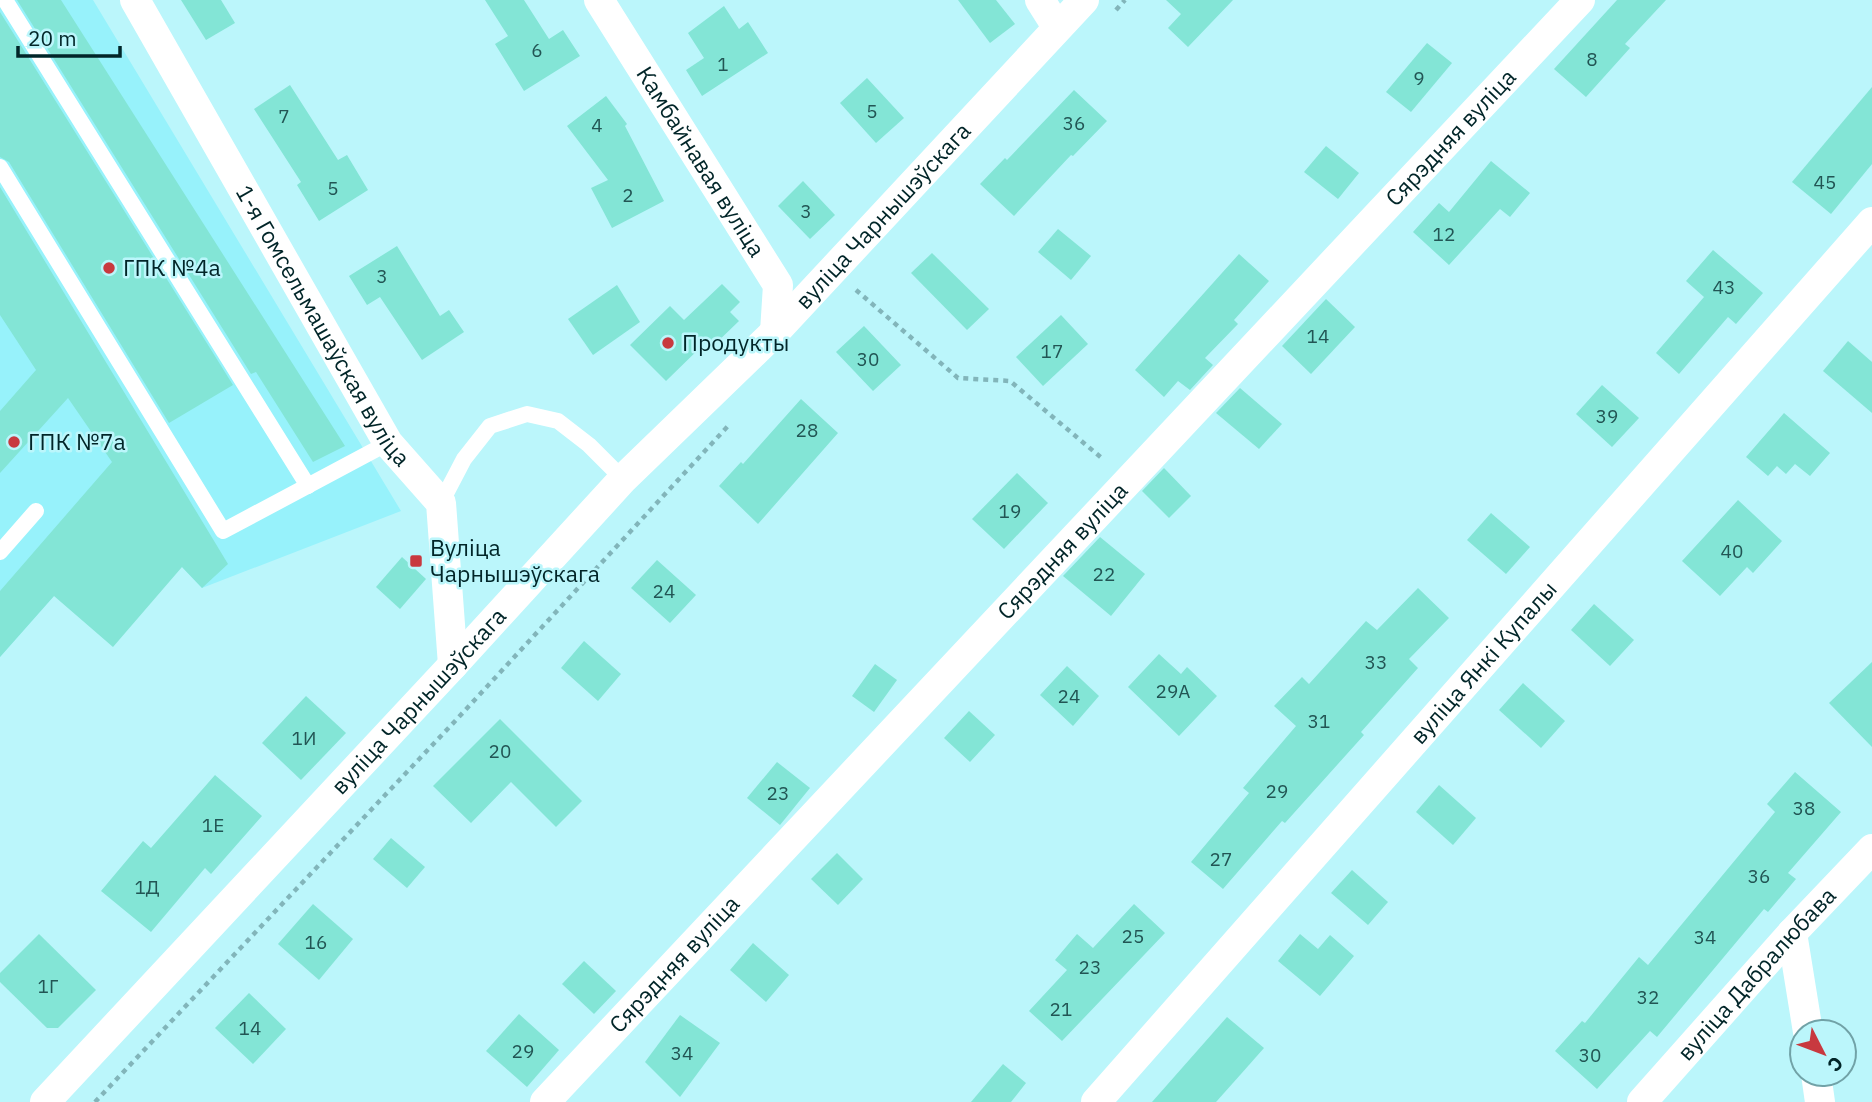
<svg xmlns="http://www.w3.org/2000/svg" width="1872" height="1102" font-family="'IBM Plex Sans',sans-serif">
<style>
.built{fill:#97f2fb}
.building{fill:#83e5d6}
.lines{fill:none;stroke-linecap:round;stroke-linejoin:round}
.path{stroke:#82b5ba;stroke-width:4.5;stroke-dasharray:5 5;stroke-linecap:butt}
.lane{stroke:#fff;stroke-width:16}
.street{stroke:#fff;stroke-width:30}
.poi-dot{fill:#c8393f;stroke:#bbf6fb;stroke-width:2.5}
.labels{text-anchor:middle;stroke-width:5;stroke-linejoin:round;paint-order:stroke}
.number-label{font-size:19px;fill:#225554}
.street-label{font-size:23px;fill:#012528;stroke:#bbf6fb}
.poi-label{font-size:23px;fill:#012528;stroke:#bbf6fb;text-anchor:start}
</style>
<rect width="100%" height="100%" fill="#bbf6fb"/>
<!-- built -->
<polygon class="built" points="0,0 93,0 401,511 202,588 129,511 0,657"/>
<!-- building -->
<g class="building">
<polygon points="17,0 61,0 345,446 313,462 256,372 251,374"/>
<polygon points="181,0 221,0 235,23 206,40"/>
<polygon points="485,0 524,0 549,39 563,30 580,56 524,91 495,44 508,36"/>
<polygon points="958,0 996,0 1015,24 990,43"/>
<polygon points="1166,0 1233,0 1188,47 1168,28 1181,14"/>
<polygon points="1617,0 1666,0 1625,44 1630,48 1586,97 1554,69"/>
<polygon points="724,6 739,29 748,22 768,53 702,96 686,70 704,58 688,33"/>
<polygon points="0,12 233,385 169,423 9,162 0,157"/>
<polygon points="1427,43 1452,63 1411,112 1386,92"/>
<polygon points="867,78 904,118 876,143 840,103"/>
<polygon points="290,85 338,160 347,155 368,190 319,221 297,185 301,182 254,109"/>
<polygon points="1872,87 1872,164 1831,214 1792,182"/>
<polygon points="1074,90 1107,121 1073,156 1071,155 1014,216 980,184 1005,158 1007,160"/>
<polygon points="606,96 627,124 625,126 664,201 612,228 591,188 608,180 567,126"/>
<polygon points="1326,146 1359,173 1338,199 1304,172"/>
<polygon points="1491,161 1530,193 1510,217 1500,209 1449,265 1413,232 1439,203 1449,212"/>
<polygon points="803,181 835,215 810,239 778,206"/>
<polygon points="0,187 228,564 202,588 182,567 113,647 54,596 0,657 0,591 112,462 68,398 0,473 0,411 36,370 0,315"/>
<polygon points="1058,229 1091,256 1071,280 1038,252"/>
<polygon points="397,246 440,316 449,310 464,332 422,360 380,297 367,305 349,276"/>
<polygon points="1713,250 1763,293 1736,324 1728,317 1679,374 1656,353 1704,297 1686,281"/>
<polygon points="932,253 989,309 967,330 911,273"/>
<polygon points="1239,254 1269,281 1234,320 1238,324 1205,358 1213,365 1190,390 1178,381 1164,397 1135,370"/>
<polygon points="722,284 740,302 730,312 739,321 712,347 706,342 666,381 630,345 670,306 684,320"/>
<polygon points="617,285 640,322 593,355 568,319"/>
<polygon points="1326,299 1355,327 1311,374 1282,346"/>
<polygon points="1061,315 1088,344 1043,386 1016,357"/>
<polygon points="864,326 901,365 873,391 836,352"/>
<polygon points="1848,341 1872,362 1872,413 1823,371"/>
<polygon points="1602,385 1639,418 1612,447 1576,414"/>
<polygon points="1240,388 1282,424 1259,449 1216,413"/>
<polygon points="801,399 838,433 758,524 719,486 741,462 743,464"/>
<polygon points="1784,413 1830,453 1810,476 1795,464 1786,474 1777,466 1768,476 1746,457"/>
<polygon points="1164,468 1191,496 1169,518 1142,491"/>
<polygon points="1017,473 1048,503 1004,549 972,519"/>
<polygon points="1738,500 1782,541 1753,573 1747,567 1720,596 1682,561"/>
<polygon points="1491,513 1530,547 1506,574 1467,540"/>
<polygon points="1100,537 1145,574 1111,616 1063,576"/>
<polygon points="402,557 426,579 400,609 376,587"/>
<polygon points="657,560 696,595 670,623 631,588"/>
<polygon points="1418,588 1449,618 1409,659 1418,668 1361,732 1364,735 1285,823 1282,821 1223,889 1191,862 1249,793 1243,788 1296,726 1274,706 1302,677 1309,684 1366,621 1377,630"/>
<polygon points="1594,604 1634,640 1610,666 1571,630"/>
<polygon points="584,641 621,674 598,701 561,668"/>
<polygon points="1159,654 1181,674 1187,667 1217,696 1179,736 1128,687"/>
<polygon points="1872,662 1872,747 1829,703"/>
<polygon points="875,664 897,680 874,712 852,696"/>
<polygon points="1067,666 1099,696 1073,726 1040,695"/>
<polygon points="1523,683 1565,721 1541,748 1499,710"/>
<polygon points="306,696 346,733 301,780 262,743"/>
<polygon points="969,711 995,735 970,762 944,738"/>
<polygon points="500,719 582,801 556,827 511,782 471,823 433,786"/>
<polygon points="777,762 810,788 780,825 747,798"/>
<polygon points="1795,772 1841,812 1788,873 1796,879 1768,912 1764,909 1657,1037 1650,1031 1597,1089 1555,1051 1582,1021 1585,1023 1639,957 1648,965 1775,812 1767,804"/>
<polygon points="215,775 262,816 211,874 205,868 151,932 101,891 143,841 151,848"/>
<polygon points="1439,785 1476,818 1453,845 1416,812"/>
<polygon points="391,838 425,867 407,888 373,859"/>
<polygon points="837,853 863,879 838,905 811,879"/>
<polygon points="1352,870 1388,902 1368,925 1331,893"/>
<polygon points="313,904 353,939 319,980 278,944"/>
<polygon points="1134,904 1165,933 1062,1041 1029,1011 1067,970 1055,960 1077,934 1093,948"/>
<polygon points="39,934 96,990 58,1028 47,1028 0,982 0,973"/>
<polygon points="1300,934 1318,949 1330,935 1354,956 1320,996 1278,961"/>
<polygon points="753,943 789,975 766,1002 730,970"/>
<polygon points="584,961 616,991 594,1014 562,984"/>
<polygon points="249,993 286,1029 253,1064 215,1028"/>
<polygon points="519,1014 559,1050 527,1087 486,1051"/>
<polygon points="680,1015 720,1043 680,1097 645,1062"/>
<polygon points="1227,1017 1264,1048 1241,1074 1216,1102 1152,1102"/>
<polygon points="1003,1064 1026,1083 1011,1102 971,1102"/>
</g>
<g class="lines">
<!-- path -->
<g class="path">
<polyline points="1116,10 1125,0"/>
<polyline points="856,290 958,378 1010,381 1104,460"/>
<polyline points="95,1102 457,719 728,426"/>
</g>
<!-- lane -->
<g class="lane">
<polyline points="5,0 308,486"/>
<polyline points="0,167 223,531 388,443"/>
<polyline points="441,503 464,459 490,426 527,414 558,421 589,445 623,479"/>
<polyline points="0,552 36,511"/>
</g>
<!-- street -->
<g class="street">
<path id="s1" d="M135 0 388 443 441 503 453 665"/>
<path id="s2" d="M599 0 778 285 775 332"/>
<polyline points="1040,0 1057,27"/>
<polyline points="1792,933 1808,1032"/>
<polyline points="1816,1074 1820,1102"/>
<path id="s3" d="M45 1102 453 665 623 479 775 332 1084 0"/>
<path id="s4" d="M545 1102 1580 0"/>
<path id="s5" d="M1096 1102 1872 222"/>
<path id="s6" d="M1642 1102 1792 933 1872 849"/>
</g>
</g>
<!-- markers -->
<g class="poi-dot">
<circle cx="109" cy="268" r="7"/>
<circle cx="668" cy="343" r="7"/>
<circle cx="14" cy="442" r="7"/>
<rect x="409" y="554" width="14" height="14" rx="3.5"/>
</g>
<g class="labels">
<!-- number labels -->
<g class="number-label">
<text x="537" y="57">6</text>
<text x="1592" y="66">8</text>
<text x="723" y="71">1</text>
<text x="1419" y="85">9</text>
<text x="872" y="118">5</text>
<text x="284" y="123">7</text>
<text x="1074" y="130">36</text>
<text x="597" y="132">4</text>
<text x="1825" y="189">45</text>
<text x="333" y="195">5</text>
<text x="628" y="202">2</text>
<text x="806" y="218">3</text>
<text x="1444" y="241">12</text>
<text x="382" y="283">3</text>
<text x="1724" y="294">43</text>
<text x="1318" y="343">14</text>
<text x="1052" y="358">17</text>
<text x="868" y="366">30</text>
<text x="1607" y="423">39</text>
<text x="807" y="437">28</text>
<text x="1010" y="518">19</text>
<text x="1732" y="558">40</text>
<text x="1104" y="581">22</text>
<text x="664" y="598">24</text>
<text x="1376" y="669">33</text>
<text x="1173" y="698">29А</text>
<text x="1069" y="703">24</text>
<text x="1319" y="728">31</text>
<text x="304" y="745">1И</text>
<text x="500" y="758">20</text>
<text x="1277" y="798">29</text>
<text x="778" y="800">23</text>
<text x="1804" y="815">38</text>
<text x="213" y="832">1Е</text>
<text x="1221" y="866">27</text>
<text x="1759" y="883">36</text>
<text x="147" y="894">1Д</text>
<text x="1133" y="943">25</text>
<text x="1705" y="944">34</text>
<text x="316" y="949">16</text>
<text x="1090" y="974">23</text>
<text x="48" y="993">1Г</text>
<text x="1648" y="1004">32</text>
<text x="1061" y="1016">21</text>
<text x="250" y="1035">14</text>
<text x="523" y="1058">29</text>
<text x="682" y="1060">34</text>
<text x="1590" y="1062">30</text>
</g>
<!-- street labels -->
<g class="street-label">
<text dy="8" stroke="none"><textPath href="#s4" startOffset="1323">Сярэдняя вуліца</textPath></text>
<text dy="8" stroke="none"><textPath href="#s2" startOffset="191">Камбайнавая вуліца</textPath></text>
<text dy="8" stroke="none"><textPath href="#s3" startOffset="1220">вуліца Чарнышэўскага</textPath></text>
<text dy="8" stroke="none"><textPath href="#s1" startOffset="376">1-я Гомсельмашаўская вуліца</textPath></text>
<text dy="8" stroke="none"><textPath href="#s4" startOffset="756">Сярэдняя вуліца</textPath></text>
<text dy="8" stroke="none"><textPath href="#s5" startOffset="586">вуліца Янкі Купалы</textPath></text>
<text dy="8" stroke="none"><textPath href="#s3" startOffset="548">вуліца Чарнышэўскага</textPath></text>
<text dy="8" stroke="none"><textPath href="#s4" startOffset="189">Сярэдняя вуліца</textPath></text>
<text dy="8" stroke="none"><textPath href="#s6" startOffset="172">вуліца Дабралюбава</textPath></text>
</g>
<!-- poi labels -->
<g class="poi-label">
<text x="123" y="276">ГПК №4а</text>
<text x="682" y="351">Продукты</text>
<text x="28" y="450">ГПК №7а</text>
<text x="430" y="556">Вуліца<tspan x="430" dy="26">Чарнышэўскага</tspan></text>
</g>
</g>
<!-- north arrow -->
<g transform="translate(1823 1053) rotate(132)"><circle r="33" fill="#bbf6fb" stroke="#71a2a7" stroke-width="2"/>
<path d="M0-5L12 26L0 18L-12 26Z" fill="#c8393f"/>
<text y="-10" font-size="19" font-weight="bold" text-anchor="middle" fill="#012528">С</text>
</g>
<!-- scale -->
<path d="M18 46v10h102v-10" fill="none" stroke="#012528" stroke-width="3.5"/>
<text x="28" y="46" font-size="21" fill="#012528" stroke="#bbf6fb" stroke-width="5" paint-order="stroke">20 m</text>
</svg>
